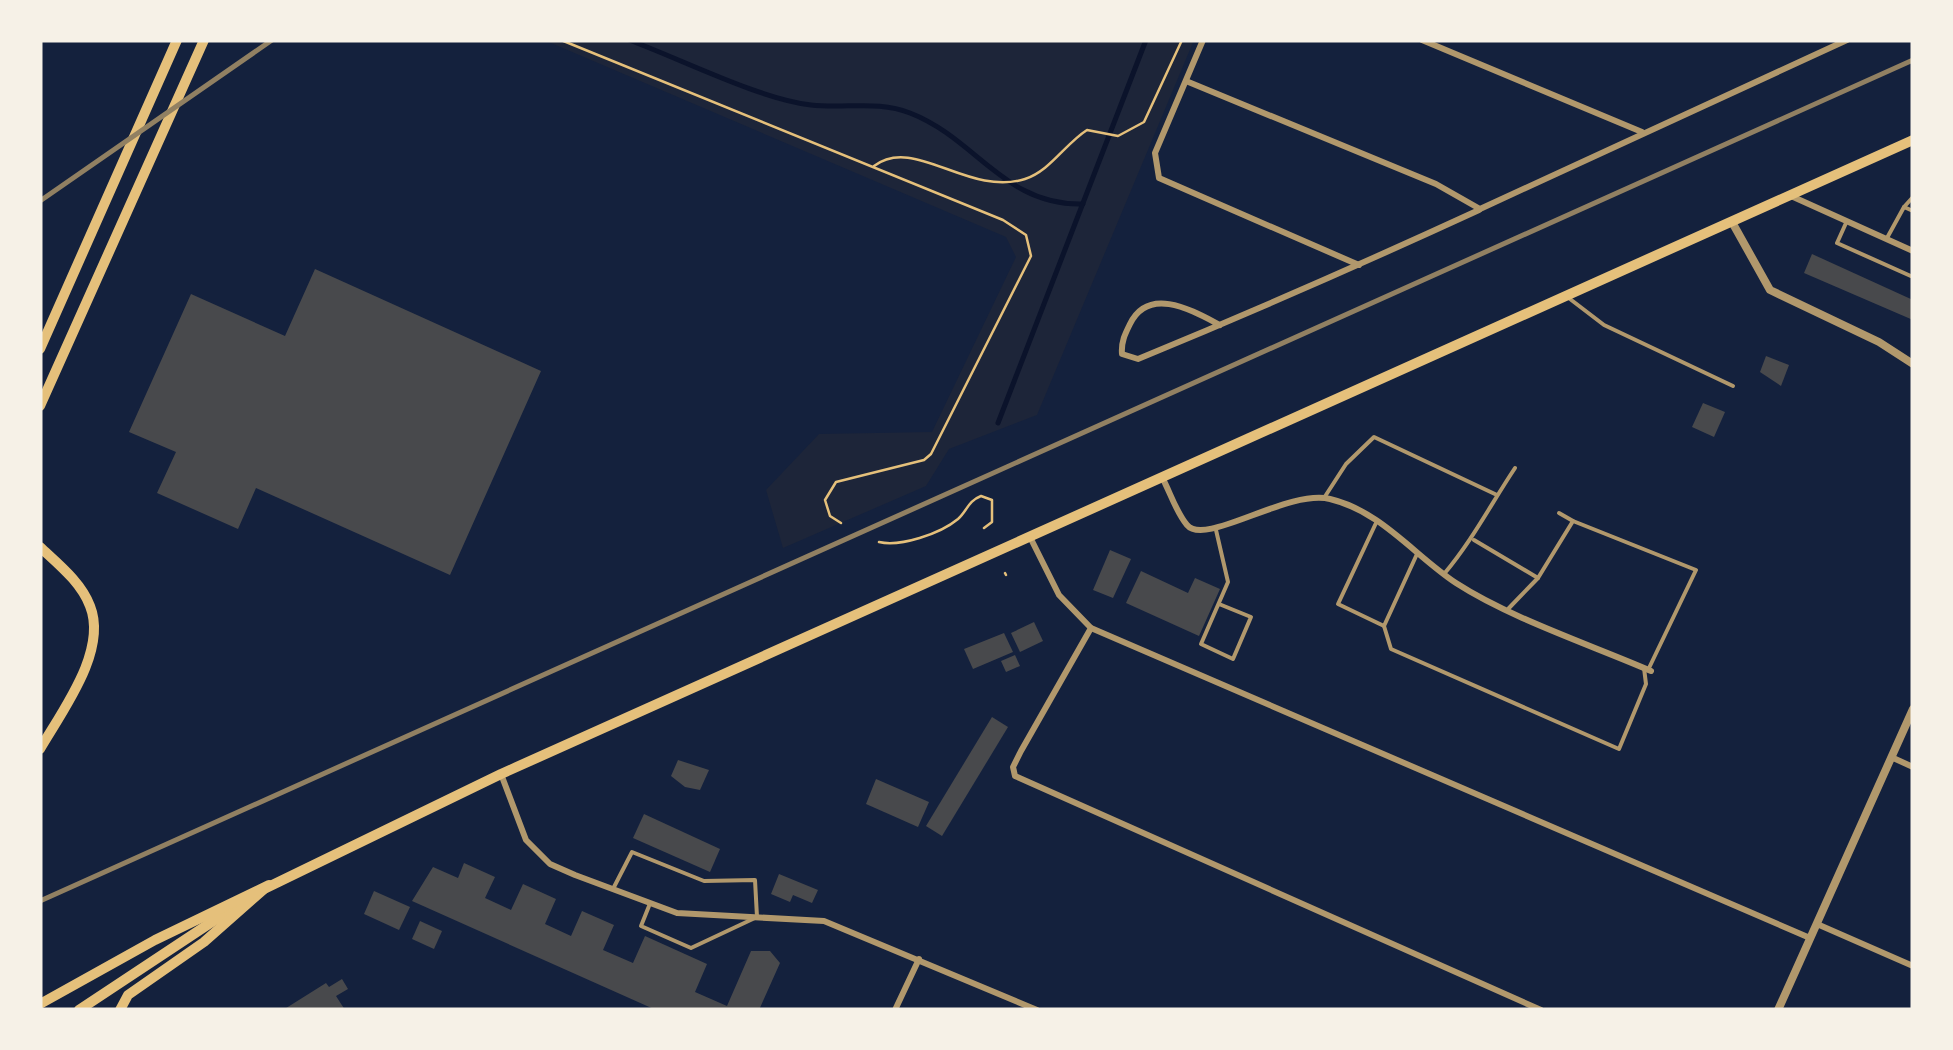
<svg xmlns="http://www.w3.org/2000/svg" width="1953" height="1050" font-family="'Roboto Serif',serif">
<style>
.green{fill:#1d2539}
.lines{fill:none;stroke-linecap:round;stroke-linejoin:round}
.stream{stroke:#0b132b;stroke-width:5}
.building{fill:#48494c}
.path{stroke:#e5c07b;stroke-width:2.5}
.service{stroke:#b1986c;stroke-width:4}
.minor{stroke:#b1986c;stroke-width:6}
.tertiary{stroke:#b1986c;stroke-width:8}
.primary{stroke:#e5c07b;stroke-width:10}
.trunk{stroke:#e5c07b;stroke-width:10}
.rail{stroke:#918062;stroke-width:5}
</style>
<rect width="100%" height="100%" fill="#14213d"/>
<!-- green -->
<polygon class="green" points="544,40 1194,40 1037,415 949,449 926,486 783,548 766,490 819,434 932,432 1016,257 1006,237"/>
<g class="lines">
<!-- stream -->
<g class="stream">
<path d="M629 40C681 59 759 99 811 105 845 109 878 100 910 113 977 139 1004 206 1083 204"/>
<polyline points="998,423 1146,40"/>
</g>
</g>
<!-- building -->
<g class="building">
<polygon points="1812,254 1913,300 1913,320 1804,273"/>
<polygon points="315,269 541,371 450,575 256,488 238,529 157,493 176,452 129,432 191,294 285,336"/>
<polygon points="1766,356 1789,365 1781,386 1760,372"/>
<polygon points="1703,403 1725,412 1714,437 1692,427"/>
<polygon points="1110,550 1131,559 1113,598 1093,590"/>
<polygon points="1141,571 1188,593 1195,578 1220,589 1199,636 1126,603"/>
<polygon points="1034,622 1043,641 1020,652 1011,633"/>
<polygon points="1004,633 1013,652 973,669 964,649"/>
<polygon points="1015,655 1020,666 1006,672 1001,661"/>
<polygon points="992,717 1008,727 942,836 926,826"/>
<polygon points="678,760 709,770 700,790 685,787 671,776"/>
<polygon points="876,779 929,802 918,827 866,804"/>
<polygon points="644,814 720,849 710,872 633,838"/>
<polygon points="464,863 495,877 485,898 511,910 523,884 556,899 545,924 571,936 582,911 614,925 603,950 633,963 645,936 707,964 695,992 727,1006 751,951 770,951 780,963 759,1010 656,1010 412,901 433,867 458,878"/>
<polygon points="779,874 818,890 812,903 793,895 790,902 771,894"/>
<polygon points="374,891 410,907 399,930 364,914"/>
<polygon points="420,921 442,931 434,949 412,939"/>
<polygon points="342,979 348,989 336,996 345,1010 283,1010 326,983 329,987"/>
</g>
<g class="lines">
<!-- path -->
<g class="path">
<polyline points="561,40 1003,220 1026,235 1031,256 931,454 924,460 836,482 825,500 830,516 841,523"/>
<path d="M874 166C914 135 968 197 1025 179 1050 171 1065 144 1087 130L1118 136 1144 122 1182 40"/>
<path d="M879 542C900 547 940 534 958 519 967 511 968 501 981 496L992 500V522L984 528"/>
<polyline points="1005,573 1006,575"/>
</g>
<!-- service -->
<g class="service">
<polyline points="1904,207 1913,197"/>
<polyline points="1846,223 1837,243 1913,277"/>
<polyline points="1887,238 1904,207 1913,211"/>
<polyline points="1570,299 1604,325 1733,386"/>
<polyline points="1324,498 1346,464 1374,437 1497,495"/>
<polyline points="1559,513 1573,521"/>
<polyline points="1376,523 1338,604 1384,626 1417,554"/>
<polyline points="1216,530 1228,582 1201,644 1233,659 1251,617 1219,604"/>
<polyline points="1474,540 1538,578"/>
<path d="M1444 574C1472 541 1491 504 1515 468"/>
<polyline points="1509,608 1538,578 1573,521 1696,570 1649,668"/>
<polyline points="1384,626 1391,649 1619,749 1646,684 1644,668"/>
<polyline points="614,887 632,852 704,881 755,880 757,917 691,948 641,926 649,906"/>
</g>
<!-- minor -->
<g class="minor">
<polyline points="1203,40 1155,153 1159,178 1359,265"/>
<polyline points="1422,40 1642,132"/>
<polyline points="1186,81 1436,184 1480,209 1847,40"/>
<polyline points="1791,196 1913,251"/>
<path d="M1220 325C1193 311 1149 285 1130 324 1125 334 1121 342 1122 354L1138 359C1252 312 1366 262 1479 210"/>
<path d="M1162 477C1170 492 1176 512 1187 525 1205 547 1287 489 1330 499 1381 511 1415 556 1456 583 1510 618 1591 645 1651 671"/>
<polyline points="1030,537 1059,595 1091,628 1810,938"/>
<polyline points="1091,628 1021,751 1013,767 1015,776 1541,1010"/>
<polyline points="1891,757 1913,767"/>
<polyline points="501,774 526,840 550,864 575,875 677,913 824,921 1037,1010"/>
<polyline points="1817,924 1913,966"/>
<polyline points="895,1010 919,959"/>
</g>
<!-- tertiary -->
<g class="tertiary">
<polyline points="1732,222 1770,290 1879,342 1913,364"/>
<polyline points="1778,1010 1913,709"/>
</g>
<!-- primary -->
<g class="primary">
<polyline points="262,890 501,774 1913,140"/>
<polyline points="79,1010 239,904"/>
<polyline points="120,1010 128,995 204,942 263,890"/>
</g>
<!-- trunk -->
<g class="trunk">
<polyline points="40,349 177,40"/>
<polyline points="40,406 204,40"/>
<path d="M40 547C58 564 81 582 90 606 108 651 62 711 40 749"/>
<polyline points="40,1004 155,940 269,885"/>
</g>
<!-- rail -->
<g class="rail">
<polyline points="40,201 272,40"/>
<polyline points="40,901 1913,60"/>
</g>
</g>
<!-- border -->
<rect width="1953" height="1050" fill="none" stroke="#f6f1e7" stroke-width="85"/>
</svg>
